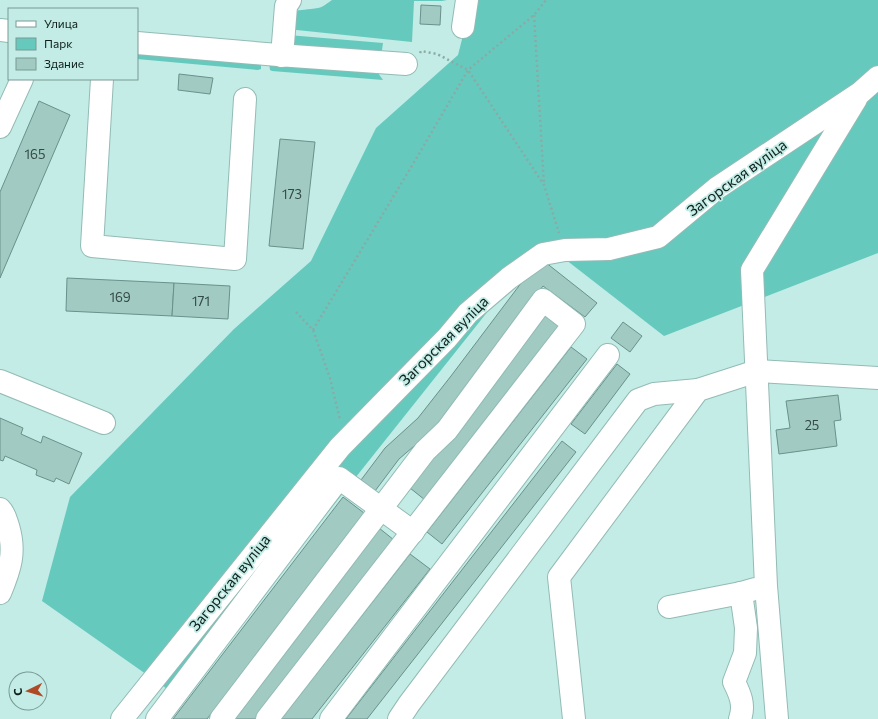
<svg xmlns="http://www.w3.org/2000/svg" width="878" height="719" font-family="Commissioner,sans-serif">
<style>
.green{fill:#66c9bd}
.building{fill:#a1cac3;stroke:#6a918b}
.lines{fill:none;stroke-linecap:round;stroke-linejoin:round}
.minor-casing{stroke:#93bbb5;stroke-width:24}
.path{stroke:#89aba5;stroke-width:2.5;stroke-dasharray:2 3;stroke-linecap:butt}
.minor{stroke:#fff;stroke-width:22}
.labels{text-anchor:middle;stroke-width:3.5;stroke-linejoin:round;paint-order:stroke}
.number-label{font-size:13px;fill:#344a46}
.street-label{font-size:15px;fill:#0f1f1c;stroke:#c2ece5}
</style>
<rect width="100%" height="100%" fill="#c2ece5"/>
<!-- green -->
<g class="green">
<path d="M332 0H447L442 1H414L412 42 287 29 291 12C300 9 309 10 318 8 324 7 327 3 332 0Z"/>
<polygon points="472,0 878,0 878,253 664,336 543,242 180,698 42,601 70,497 234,329 311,261 376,128 458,55"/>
<polygon points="288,35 383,43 382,50 379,53 294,47"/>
<polygon points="137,50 258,61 261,65 261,69 258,70 137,59"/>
<polygon points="269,63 378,73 383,80 272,71 270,70"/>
</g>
<!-- building -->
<g class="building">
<polygon points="421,5 441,6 440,25 420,24"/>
<polygon points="179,74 213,78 210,94 178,90"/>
<polygon points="39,101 70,115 0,278 0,192"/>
<polygon points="280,139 315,142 303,249 269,246"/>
<polygon points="540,258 597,303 585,317 543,286 470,386 435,428 399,459 375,491 361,480 385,448 418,418 451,376"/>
<polygon points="67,278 174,283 172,316 66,311"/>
<polygon points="174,283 230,286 228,319 172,316"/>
<polygon points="545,313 560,324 425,500 410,488"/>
<polygon points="623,322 642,336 630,352 611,338"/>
<polygon points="571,347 587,359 442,544 427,532"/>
<polygon points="617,364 630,374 585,434 571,424"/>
<polygon points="838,395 841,420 834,421 837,446 779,454 776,430 790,428 786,401"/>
<polygon points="0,418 23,428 21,434 41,443 43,436 82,453 69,484 56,478 54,482 36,475 37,470 5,456 3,461 0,460"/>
<polygon points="562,441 576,452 367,719 346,719"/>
<polygon points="343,497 364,513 207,719 173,719"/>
<polygon points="379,528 394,540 257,719 232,719"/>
<polygon points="410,554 430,569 312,719 281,719"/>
</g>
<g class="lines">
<!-- minor casing -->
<g class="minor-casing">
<g id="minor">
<polyline points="463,27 467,0"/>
<polyline points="0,30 9,31"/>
<polyline points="137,43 278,55 406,64"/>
<polyline points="282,56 286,6 290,0"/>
<polyline points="102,79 92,246 235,259 245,99"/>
<polyline points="0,127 22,79"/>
<polyline points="0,381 104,423"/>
<path d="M0 509C5 514 6 520 8 526 16 552 10 569 0 593"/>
<polyline points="669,607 741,593 755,589"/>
<polyline points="122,719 340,447 447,338 468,313 509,278 543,254 565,250 609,249 658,237 717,188 860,93 878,77"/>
<polyline points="157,719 339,478 413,532"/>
<polyline points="221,719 425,451 447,430 543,300 574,324 267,719"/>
<polyline points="331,719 608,355"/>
<polyline points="399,719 409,704 638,400 654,394 698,390"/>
<polyline points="574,719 559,577 698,390 757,371 878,378"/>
<path d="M740 719C745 705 740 694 734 682L745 653 746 628 741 593"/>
<polyline points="777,719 766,586 752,270 856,99"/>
</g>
</g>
<!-- path -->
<g class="path">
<polyline points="534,15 544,185"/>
<polyline points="420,53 421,51 437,54 468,70 544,185 559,233"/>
<polyline points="296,312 313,330 330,378 340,420"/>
<polyline points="313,330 416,159 468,70 534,15 546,0"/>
</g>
<!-- minor -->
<use href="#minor" class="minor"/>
</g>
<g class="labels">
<!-- number labels -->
<g class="number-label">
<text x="35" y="159">165</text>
<text x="292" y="199">173</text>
<text x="120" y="302">169</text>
<text x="201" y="306">171</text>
<text x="812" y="430">25</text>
</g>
<!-- street labels -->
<g class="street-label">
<text transform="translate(737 178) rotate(-36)" y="5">Загорская вуліца</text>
<text transform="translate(444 341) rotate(-45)" y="5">Загорская вуліца</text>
<text transform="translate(230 583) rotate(-51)" y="5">Загорская вуліца</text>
</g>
</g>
<!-- legend -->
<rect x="8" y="8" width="130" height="72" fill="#c2ece5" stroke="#7a9a95"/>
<rect x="16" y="21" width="20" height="6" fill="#ffffff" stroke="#7a9a95"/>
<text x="44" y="28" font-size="12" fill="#0f1f1c">Улица</text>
<rect x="16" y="38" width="20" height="12" fill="#66c9bd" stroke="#7a9a95"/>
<text x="44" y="48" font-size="12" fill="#0f1f1c">Парк</text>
<rect x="16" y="58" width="20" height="12" fill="#a1cac3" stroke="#7a9a95"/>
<text x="44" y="68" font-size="12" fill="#0f1f1c">Здание</text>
<!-- north arrow -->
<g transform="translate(28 691) rotate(265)"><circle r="19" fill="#c2ece5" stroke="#7a9a95"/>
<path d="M0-3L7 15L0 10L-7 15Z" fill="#b04925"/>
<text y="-6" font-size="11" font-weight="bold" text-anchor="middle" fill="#0f1f1c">С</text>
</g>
</svg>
